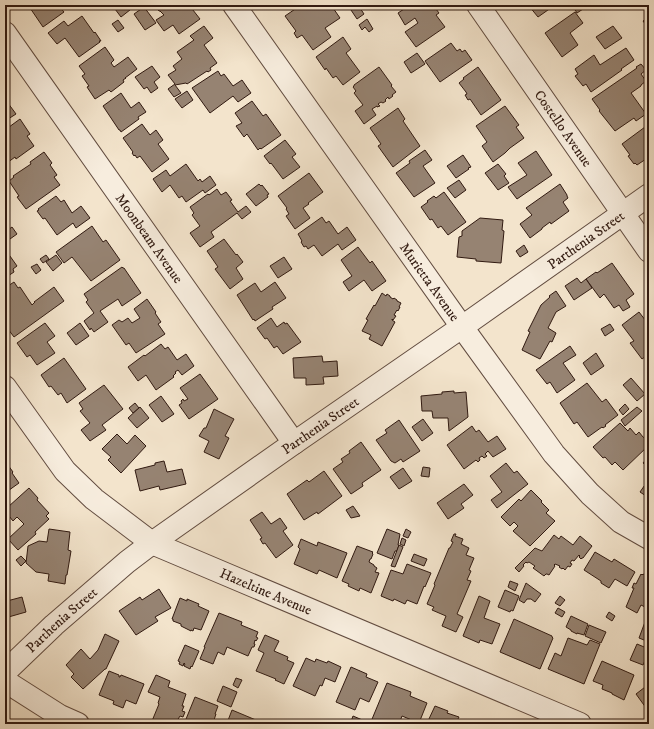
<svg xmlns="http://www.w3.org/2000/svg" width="654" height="729" font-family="'IM FELL DW Pica',serif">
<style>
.building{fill:#968372;stroke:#311a11}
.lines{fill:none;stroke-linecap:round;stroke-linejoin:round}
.minor-casing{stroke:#624c40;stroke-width:24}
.minor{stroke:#f7edde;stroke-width:22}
.labels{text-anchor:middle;stroke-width:3.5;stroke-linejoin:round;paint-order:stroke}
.street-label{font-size:14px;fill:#311a11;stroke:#f7edde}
</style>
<rect width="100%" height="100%" fill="#f3e4cc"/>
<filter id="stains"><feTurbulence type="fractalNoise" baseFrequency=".005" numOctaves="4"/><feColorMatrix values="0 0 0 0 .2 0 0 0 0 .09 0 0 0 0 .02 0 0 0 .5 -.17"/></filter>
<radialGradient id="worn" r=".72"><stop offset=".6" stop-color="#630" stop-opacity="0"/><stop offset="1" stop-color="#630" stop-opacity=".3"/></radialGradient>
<!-- building -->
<g class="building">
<polygon points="28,5 58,5 64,12 43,27"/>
<polygon points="112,5 134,5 135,6 121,17"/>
<polygon points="154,5 189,5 200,19 179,34 173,25 164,31 156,20 164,15 160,11 159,11"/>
<polygon points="301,5 320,5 321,7 323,5 331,5 340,18 325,28 331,37 313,50 302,35 297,38 294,33 296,31 285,16"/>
<polygon points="352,5 354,8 358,5 364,14 357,19 349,7"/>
<polygon points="410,5 433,5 439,13 436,15 445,27 416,47 405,32 418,23 415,18 405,25 398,13"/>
<polygon points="525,5 555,5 538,17 529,6 527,8"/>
<polygon points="572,5 589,5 577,13"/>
<polygon points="144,7 156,23 145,30 134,14"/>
<polygon points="575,12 583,23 570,33 578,45 562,57 545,33"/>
<polygon points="82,16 94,33 95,32 101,41 99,41 100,42 79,57 65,38 57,44 48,33 64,21 68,26"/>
<polygon points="649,17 649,29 643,21"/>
<polygon points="367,19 373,29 369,32 365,27 362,30 359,25"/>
<polygon points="118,20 124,28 118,32 112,24"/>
<polygon points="204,26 213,38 204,45 217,63 210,68 211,70 208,72 207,71 187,84 186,83 175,85 181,93 174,97 168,89 175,84 168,75 176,70 173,66 182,59 177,52 194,40 190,36"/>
<polygon points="613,26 622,38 605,49 596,37"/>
<polygon points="343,37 351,49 346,53 360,72 343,85 336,76 333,78 326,68 325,70 316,57"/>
<polygon points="451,43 457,51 460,49 462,52 465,50 472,60 440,82 425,61"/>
<polygon points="105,47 114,60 111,63 114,67 128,57 137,69 125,78 126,78 123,80 124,82 111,92 109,90 95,99 87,87 89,86 82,76 85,74 79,66"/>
<polygon points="626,48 634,60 621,69 622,70 591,92 586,84 583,86 575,76 578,74 575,69 594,55 600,65"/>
<polygon points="417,53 425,64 411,73 404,62"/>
<polygon points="641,64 646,70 641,74 646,81 641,85 641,86 631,93 646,114 636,121 634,118 615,131 599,111 600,110 592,99 637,68 636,67"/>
<polygon points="152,66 160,77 154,82 158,88 151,93 147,87 144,89 135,77"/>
<polygon points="379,67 392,85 391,86 396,92 392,95 393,96 389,99 388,97 385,100 386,101 383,103 381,102 378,104 380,106 377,107 377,106 372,109 376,115 364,124 355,111 363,105 354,93 356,91 353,87 354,86 354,85"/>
<polygon points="478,67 501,100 481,115 470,99 468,100 465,95 467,94 466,92 459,83 464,79 463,78"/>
<polygon points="218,71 221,76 224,74 233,86 242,80 251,93 238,102 233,96 210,113 192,88"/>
<polygon points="187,91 193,100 182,108 175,99"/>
<polygon points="121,93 131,108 139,102 146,112 138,117 139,119 121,132 120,130 119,130 103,106"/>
<polygon points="5,99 16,114 5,121"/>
<polygon points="252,101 263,116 266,114 281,135 261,149 260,148 258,150 247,134 244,137 236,126 242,123 235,113"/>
<polygon points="505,106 519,125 516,127 524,138 510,148 505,153 493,162 482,146 487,142 476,126"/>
<polygon points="398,108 405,119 403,121 420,146 393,167 378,146 381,144 370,128"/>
<polygon points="20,119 30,134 27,136 34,146 16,159 15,157 7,163 5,159 5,130"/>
<polygon points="142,124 150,135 156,130 163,140 158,144 169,159 152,172 140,156 137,158 135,155 134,156 132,153 133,152 123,138"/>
<polygon points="645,127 649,132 649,157 637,165 635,163 634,164 628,156 630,155 622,144"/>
<polygon points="285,140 296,154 292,157 300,167 283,179 271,163 270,164 264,156"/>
<polygon points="425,150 432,160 423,166 435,183 414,197 396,173 410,163 409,161"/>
<polygon points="536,151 552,175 517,199 508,187 527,175 518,163"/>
<polygon points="44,152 52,163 50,165 57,175 54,177 60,185 26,209 17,197 19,196 9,181 14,177 13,176 31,164 30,162"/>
<polygon points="463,155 471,167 468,168 469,169 456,178 447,166"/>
<polygon points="186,164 198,181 200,179 202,182 210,176 216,185 205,193 203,190 186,202 182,196 179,198 170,185 162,192 153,179 166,170 170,176"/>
<polygon points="498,164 506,174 504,176 509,183 498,190 485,173"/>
<polygon points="309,173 323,192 308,203 309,204 303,208 310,218 295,229 286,216 289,214 286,209 287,208 278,196"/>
<polygon points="459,180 466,190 455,198 447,188"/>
<polygon points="259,184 261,186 262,185 269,194 267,195 268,197 256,206 246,194"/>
<polygon points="560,184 567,195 567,196 568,198 563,202 569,211 551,224 550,222 542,228 542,229 530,238 520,224 532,215 526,208"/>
<polygon points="217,189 221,195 226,192 232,200 230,201 238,212 246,206 251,212 242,219 237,213 211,232 214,237 200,247 190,233 200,226 192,215 194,213 190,207 208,194 209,195"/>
<polygon points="444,192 466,222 448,235 441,226 438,228 432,219 430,220 421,207 428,202 427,201 434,196 436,198"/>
<polygon points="56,196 61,202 64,200 72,213 81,206 90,218 76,228 73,223 57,235 45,218 43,219 37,211 39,210 38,209"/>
<polygon points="322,217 326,223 329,221 338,234 347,227 356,240 342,250 338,244 322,256 314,245 308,249 306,246 304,247 301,242 302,241 298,234"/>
<polygon points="480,218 503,220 502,230 504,231 501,263 476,261 476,259 457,257 459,237 462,236 462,231"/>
<polygon points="92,226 103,242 106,240 120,260 91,281 72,257 64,263 56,252"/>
<polygon points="12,227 17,234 10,239 5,232"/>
<polygon points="224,239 236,255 237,254 243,262 236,268 243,279 230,289 215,269 218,267 207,251"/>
<polygon points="524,245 528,252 520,257 516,251"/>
<polygon points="358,247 370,263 372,261 386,281 372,291 364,280 349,291 343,282 352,276 341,260"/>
<polygon points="5,249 17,266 13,269 14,272 5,278"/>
<polygon points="46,255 49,259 43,263 40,259"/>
<polygon points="56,255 62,263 53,271 46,262"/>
<polygon points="284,257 292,269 278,278 270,266"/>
<polygon points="612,263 634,294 626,300 630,307 623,311 619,305 614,308 604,294 600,298 586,279 596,272 597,273"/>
<polygon points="37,264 41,270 36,274 31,267"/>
<polygon points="122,267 123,268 124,268 141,293 122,306 118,299 100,311 108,322 94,332 91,328 90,330 84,321 94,313 86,302 88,300 84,294"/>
<polygon points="577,278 581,283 586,279 592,288 574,300 565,286"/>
<polygon points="14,282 18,288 20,287 32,305 35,302 34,302 54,287 64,301 14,337 5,325 5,288"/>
<polygon points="275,282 286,298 272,307 273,309 255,321 254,319 253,320 237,295 255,283 261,292"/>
<polygon points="556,291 566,306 556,312 548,328 556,333 552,342 550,341 540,359 522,350 530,332 528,331 541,305 550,297 549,296"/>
<polygon points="382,293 386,296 387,294 390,296 390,297 393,299 394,298 397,300 397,301 401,303 399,307 400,307 398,311 397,310 394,315 396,316 393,320 392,319 392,320 395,322 382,346 369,339 371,335 362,331 368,320 366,319 374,305 375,306"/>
<polygon points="147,299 156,312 155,313 161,322 158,324 165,334 136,353 129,343 126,345 112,325 119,320 122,322 128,318 132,323 140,318 134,309"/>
<polygon points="639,312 649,325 649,354 642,359 630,343 634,341 622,325"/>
<polygon points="271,318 277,327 284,322 285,324 287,323 301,342 283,354 277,346 274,348 267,338 265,339 257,328"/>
<polygon points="45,323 55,336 47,342 55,353 37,365 30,355 27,357 17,343"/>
<polygon points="80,323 89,336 76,345 67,333"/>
<polygon points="610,324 614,330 605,336 601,329"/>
<polygon points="161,344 165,349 168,347 177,360 186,354 194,366 182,375 178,370 175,372 176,373 173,376 174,377 156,390 146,375 138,381 128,367 144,355 145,356"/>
<polygon points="570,346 576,355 563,363 575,380 557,393 550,382 547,384 536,370"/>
<polygon points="596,353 604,366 591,375 583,363"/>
<polygon points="322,356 323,362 337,361 338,376 323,377 324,384 306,385 306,378 294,378 293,358"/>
<polygon points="64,358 86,389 67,403 61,393 58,395 51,386 49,387 41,375"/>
<polygon points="200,374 218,399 189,419 179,405 182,403 181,401 183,399 184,401 188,399 180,388"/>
<polygon points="631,378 645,394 637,401 623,385"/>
<polygon points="587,383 602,402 606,399 618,415 605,425 606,426 603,428 602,427 588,437 577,422 574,424 560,403"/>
<polygon points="104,385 123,409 102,425 106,430 90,441 81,430 90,423 80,411 83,409 79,403"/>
<polygon points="454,391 454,393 466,392 468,417 449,431 448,418 433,418 432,411 422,411 421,396 442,394 442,392"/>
<polygon points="161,396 174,414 162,422 149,405"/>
<polygon points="135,403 139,408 133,413 129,408"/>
<polygon points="625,404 629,409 623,415 619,410"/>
<polygon points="140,407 149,418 137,428 128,418"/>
<polygon points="637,407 642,411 625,426 621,420"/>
<polygon points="214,409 234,419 225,436 229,438 219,459 204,452 209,441 199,436 204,428 206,428"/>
<polygon points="423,419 433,433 422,441 412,427"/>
<polygon points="399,420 420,451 403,462 401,459 395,463 391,461 376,440 387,433 385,430"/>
<polygon points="620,423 628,431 630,428 636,435 639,432 643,437 649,441 649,444 647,446 648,446 623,470 615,462 612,465 605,457 603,458 593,447"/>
<polygon points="472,426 476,432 479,430 488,442 497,436 506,449 493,457 488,451 485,454 487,456 484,458 482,456 479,458 480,460 478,462 476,460 464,469 447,445"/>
<polygon points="117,434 127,444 135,435 146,446 121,473 108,460 111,457 102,449"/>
<polygon points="361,442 381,470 362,483 363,486 351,494 333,469 343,462 341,459 350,453 349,451"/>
<polygon points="649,456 649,468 643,463"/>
<polygon points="5,461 13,472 12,473 19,483 5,493"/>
<polygon points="164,461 167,472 182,469 186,484 160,490 159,486 140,491 135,470 155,465 155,463"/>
<polygon points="506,463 514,473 517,471 528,484 497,508 491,500 502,492 490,476"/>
<polygon points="423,467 430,468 429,477 421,476"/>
<polygon points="403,468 412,481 399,489 390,477"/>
<polygon points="324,471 342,496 318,514 317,512 304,520 287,494 307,480 309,482"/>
<polygon points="649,479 649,498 640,492"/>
<polygon points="464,484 473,495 461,504 464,508 448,519 437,503"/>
<polygon points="29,488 38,498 37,500 49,513 46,516 49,519 35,532 36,534 18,550 8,539 24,524 17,517 13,521 5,511 9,508 8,507"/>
<polygon points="531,490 542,501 541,502 549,510 546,513 555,521 530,546 513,531 518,526 514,522 510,526 501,517 519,499 521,501"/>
<polygon points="353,506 360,516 351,518 346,510"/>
<polygon points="262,512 271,524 280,518 287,528 283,531 293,545 276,558 265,543 263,544 260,539 262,538 250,520"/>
<polygon points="49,529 70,532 68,550 71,551 67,575 66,575 65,584 48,581 49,574 36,572 26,563 28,546 39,541 47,542"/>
<polygon points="387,529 400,534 398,545 399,545 397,551 395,551 392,559 377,553"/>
<polygon points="406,529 411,532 408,538 403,536"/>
<polygon points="454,534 456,534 455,536 463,539 461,544 469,548 466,555 474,558 469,570 471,571 467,580 471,581 457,614 463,617 456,632 442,626 446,616 432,610 434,607 427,604 435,585 434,584 449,548 450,548 453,542 451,541"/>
<polygon points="554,535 559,539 561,536 573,545 580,536 592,546 583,558 582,558 581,559 579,557 580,556 579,555 574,561 572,560 570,563 572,564 570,567 568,566 565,570 563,568 562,569 559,567 560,566 555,564 554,565 555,566 549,575 547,574 546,574 544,576 533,568 535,566 529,562 527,563 526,562 523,565 524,566 519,572 515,568 535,548 542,551"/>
<polygon points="402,538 406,540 404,546 400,544"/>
<polygon points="301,539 317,546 318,542 347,553 337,578 319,570 317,574 294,564 300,549 298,547"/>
<polygon points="399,545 403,547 395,567 391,566"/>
<polygon points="357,546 373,552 372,553 373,554 371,559 370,559 369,562 374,565 374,566 377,568 375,572 379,573 371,593 360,588 359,591 348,586 349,584 342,581"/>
<polygon points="595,552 612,562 614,559 635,572 627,586 615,579 609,588 601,583 601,581 584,570"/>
<polygon points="414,554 427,559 424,566 411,561"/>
<polygon points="21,556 26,561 21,566 16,560"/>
<polygon points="407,564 431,573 425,587 424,586 417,604 407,600 405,604 394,599 393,601 381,596 391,570 403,574"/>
<polygon points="641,574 642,575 643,574 649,577 649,609 641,605 637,613 626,607 634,588 632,588 634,583 636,584"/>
<polygon points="510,581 518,584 515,591 508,587"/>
<polygon points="526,583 541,594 535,602 531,599 527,599 524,603 519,600"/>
<polygon points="159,589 171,608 155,617 158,621 136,635 119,611 140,597 142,600"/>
<polygon points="505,590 519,596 513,611 511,610 510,612 498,607"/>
<polygon points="5,593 7,601 22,597 26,612 5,618"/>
<polygon points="479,596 490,601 484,618 500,624 492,644 480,640 479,643 463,636"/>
<polygon points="560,596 565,600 560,606 555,603"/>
<polygon points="180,598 187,601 187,599 199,604 198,606 209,611 201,630 194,628 193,631 191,630 191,631 181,626 181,624 173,621 173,619 172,619"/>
<polygon points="558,608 565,612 562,617 555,613"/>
<polygon points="609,612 615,616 612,621 606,617"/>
<polygon points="219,613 242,622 241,625 258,632 256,637 258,638 256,641 255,640 254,644 255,644 254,647 252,647 248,656 227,647 224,655 218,652 213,664 200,659 205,647 204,647"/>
<polygon points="571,616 588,624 584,635 577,633 577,634 571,631 571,630 566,627"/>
<polygon points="649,618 649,642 639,638 645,622 647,622"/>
<polygon points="514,619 552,636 552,637 553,638 540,669 500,652"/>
<polygon points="589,625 606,632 601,643 585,636"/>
<polygon points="105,634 119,641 106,669 105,669 83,689 71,677 74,674 66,665 81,649 90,659 98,650"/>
<polygon points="265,635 279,641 274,651 288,657 287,660 294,663 284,684 275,680 276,679 256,671 264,653 258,650"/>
<polygon points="568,638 587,645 590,640 600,644 584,684 548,669 555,653 561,656"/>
<polygon points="637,644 649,649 649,652 643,665 630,660"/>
<polygon points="185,645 199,651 192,667 191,666 190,669 184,666 185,664 184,663 183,666 179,664 180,662 178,661"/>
<polygon points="306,658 315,662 316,659 327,663 328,661 341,667 335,682 325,678 322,686 320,685 315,696 293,686"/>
<polygon points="602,661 634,675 624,700 612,694 612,693 602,689 603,685 593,681"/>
<polygon points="351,667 367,674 366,677 378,682 369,702 360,698 355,710 336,702"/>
<polygon points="109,671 119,675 119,677 120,677 121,675 144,684 136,704 126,700 123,708 113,704 114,701 99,695"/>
<polygon points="156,675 170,681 168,687 186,694 182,706 184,706 182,711 185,712 183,717 180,716 175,724 160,724 152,721 159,704 158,703 160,697 148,692"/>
<polygon points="236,678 242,680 238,688 233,685"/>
<polygon points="387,683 411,692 410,696 427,703 419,723 402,716 399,724 391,724 382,720 380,724 370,724"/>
<polygon points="649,684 649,712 636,694"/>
<polygon points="223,686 237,692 231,707 217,701"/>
<polygon points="195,697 218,706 215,714 216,714 214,720 221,724 184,724"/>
<polygon points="435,706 448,711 447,713 459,717 457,721 464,724 426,724 427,721 428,721"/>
<polygon points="232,710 263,723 263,724 227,723"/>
<polygon points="353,716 367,722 366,724 350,724"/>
</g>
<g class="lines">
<!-- minor casing -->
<g class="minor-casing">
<g id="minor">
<path id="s1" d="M234 5 462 327 554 454 590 494 621 522 649 538"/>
<path id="s2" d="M478 5 649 251"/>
<path id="s3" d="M5 33 294 443"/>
<path id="s4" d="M5 387 65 471 94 499 152 543 580 724"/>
<path id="s5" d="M5 672 54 625 127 562 152 543 294 443 462 327 649 195"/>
<polyline points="5,681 60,716 78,724"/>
</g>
</g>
<!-- minor -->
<use href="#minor" class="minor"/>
</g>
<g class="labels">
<!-- street labels -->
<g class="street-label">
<text dy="5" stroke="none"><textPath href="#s2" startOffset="150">Costello Avenue</textPath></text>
<text dy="5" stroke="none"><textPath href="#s3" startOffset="251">Moonbeam Avenue</textPath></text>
<text dy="5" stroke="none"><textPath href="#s5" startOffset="725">Parthenia Street</textPath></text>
<text dy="5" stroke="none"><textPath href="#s1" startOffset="339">Murietta Avenue</textPath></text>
<text dy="5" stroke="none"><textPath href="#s5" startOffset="401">Parthenia Street</textPath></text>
<text dy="5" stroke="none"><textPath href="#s4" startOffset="340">Hazeltine Avenue</textPath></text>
<text dy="5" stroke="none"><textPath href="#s5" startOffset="77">Parthenia Street</textPath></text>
</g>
</g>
<!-- margin -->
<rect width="654" height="729" fill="none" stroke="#f3e4cc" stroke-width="20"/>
<rect x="6" y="6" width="642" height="717" fill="none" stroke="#311a11" stroke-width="2"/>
<rect x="10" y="10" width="634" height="709" fill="none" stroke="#311a11"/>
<rect width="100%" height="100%" filter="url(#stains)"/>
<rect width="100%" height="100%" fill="url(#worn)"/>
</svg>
